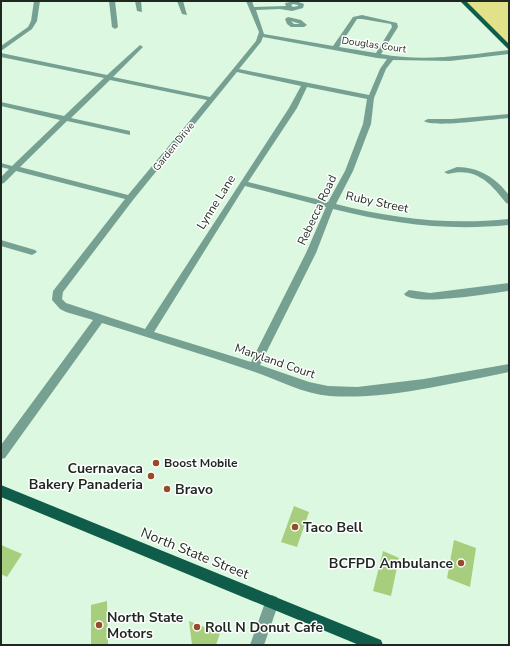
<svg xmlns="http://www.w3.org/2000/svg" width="510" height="646" font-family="'Nunito Sans',sans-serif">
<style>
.green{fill:#e1e189}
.building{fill:#a7ce7c}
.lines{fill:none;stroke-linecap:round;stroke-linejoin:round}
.minor{fill:#76a192;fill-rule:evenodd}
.major{fill:#0e5c49;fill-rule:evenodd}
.poi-dot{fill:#944d28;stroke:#fff;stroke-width:1.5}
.labels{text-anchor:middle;stroke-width:3;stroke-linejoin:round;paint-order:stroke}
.far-street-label{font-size:10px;fill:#1e2820;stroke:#fff}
.street-label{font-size:12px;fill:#1e2820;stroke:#fff}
.poi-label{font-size:12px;font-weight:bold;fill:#1e2820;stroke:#fff;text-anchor:start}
.near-poi-label{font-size:14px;font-weight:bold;fill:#1e2820;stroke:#fff;text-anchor:start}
.near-street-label{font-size:14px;fill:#1e2820;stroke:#fff}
</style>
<rect width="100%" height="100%" fill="#dcf8e0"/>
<!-- green -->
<polygon class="green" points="462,1 509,1 509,49"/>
<!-- building -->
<g class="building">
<polygon points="294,506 309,512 297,547 281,542"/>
<polygon points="454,540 476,548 470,587 447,578"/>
<polygon points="1,545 22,554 7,577 1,574"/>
<polygon points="383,551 399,558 391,596 373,591"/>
<polygon points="107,601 108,645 91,645 91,605"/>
<polygon points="189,621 220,633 216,645 192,645"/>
</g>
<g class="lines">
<!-- minor -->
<g class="minor">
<polygon points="34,1 40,1 37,21 32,29 1,51 1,46 28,27 31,21"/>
<polygon points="109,1 115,1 118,27 115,29 112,27"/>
<polygon points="135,1 141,1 142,12 137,11"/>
<polygon points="177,1 183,1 187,15 182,14"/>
<path d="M246 1H252L254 7 286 6 285 3 296 1 304 4 303 8 292 11 280 9 256 10 264 34 333 46 353 17 362 15 397 23 398 27 381 54C423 62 467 55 509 50V54L450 61 393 60 386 69 374 98 371 124 353 171 336 204C394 219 449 225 509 219V225C447 231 394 224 333 209L316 253 260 365 309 382 328 386 357 387 424 379 509 364V372C453 383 386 400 330 396 303 394 277 379 252 371 202 354 152 339 102 323L5 458 1 459V445L93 320 66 312 60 309 52 300 53 291 125 199 16 171 4 183 1 184V177L9 169 1 167V163L12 166 60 120 1 106V102L64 116 104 78 1 57V53L107 75 140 45 143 47 113 77 210 97 256 41 259 32ZM293 4 298 5V6L293 7 291 5ZM357 19H362L391 24 392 27 376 53 339 47ZM263 37 377 58 387 59 380 69 369 95 239 69 261 42ZM237 72 301 86 289 108 145 329 66 303 62 299 63 292 133 200ZM110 80 207 100 128 195 20 167 67 121 130 135V131L71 118ZM307 87 367 99 363 124 345 171 328 202 248 182 297 108ZM245 186 326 207 306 253 251 362 154 332Z"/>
<path d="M288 17 301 20 307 25 304 27H291L287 24 285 19ZM291 21 300 24H294Z"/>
<path d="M509 114V118C495 119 433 128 424 121L428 119H452Z"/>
<path d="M457 167C479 167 496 178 509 195V204L506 203C490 182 475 167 448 174L444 172Z"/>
<polygon points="1,240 35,250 37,252 32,255 1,246"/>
<path d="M509 283V291C492 293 413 307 404 294L409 290 430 293Z"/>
<polygon points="272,595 277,597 279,602 264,645 250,645 267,597"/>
</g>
<!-- major -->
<g class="major">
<polygon points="460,1 466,1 509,44 509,50"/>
<polygon points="1,485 381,640 383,645 359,645 1,497"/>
</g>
</g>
<!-- markers -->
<g class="poi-dot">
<circle cx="156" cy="463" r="4"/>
<circle cx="151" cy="476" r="4"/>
<circle cx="167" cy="489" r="4"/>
<circle cx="295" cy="527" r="4"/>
<circle cx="461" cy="563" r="4"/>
<circle cx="99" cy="625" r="4"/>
<circle cx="197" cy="627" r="4"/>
</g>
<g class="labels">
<!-- far-street labels -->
<g class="far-street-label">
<text transform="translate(374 44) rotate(8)" y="4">Douglas Court</text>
<text transform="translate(173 146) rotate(-51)" y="4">Garden Drive</text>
</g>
<!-- street labels -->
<g class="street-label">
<text transform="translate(216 202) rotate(-58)" y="4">Lynne Lane</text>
<text transform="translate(377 202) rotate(12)" y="4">Ruby Street</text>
<text transform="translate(317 210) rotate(-65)" y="4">Rebecca Road</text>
<text transform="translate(275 361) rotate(19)" y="4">Maryland Court</text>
</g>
<!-- poi labels -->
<g class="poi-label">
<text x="164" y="467">Boost Mobile</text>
</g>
<!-- near-poi labels -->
<g class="near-poi-label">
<text x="143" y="473" text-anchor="end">Cuernavaca<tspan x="143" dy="16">Bakery Panaderia</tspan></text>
<text x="175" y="494">Bravo</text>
<text x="303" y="532">Taco Bell</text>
<text x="453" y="568" text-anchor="end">BCFPD Ambulance</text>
<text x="107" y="622">North State<tspan x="107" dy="16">Motors</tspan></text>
<text x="205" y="632">Roll N Donut Cafe</text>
</g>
<!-- near-street labels -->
<g class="near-street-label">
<text transform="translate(195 553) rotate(22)" y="5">North State Street</text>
</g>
</g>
<!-- border -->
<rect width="510" height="646" fill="none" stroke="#1e2820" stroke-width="4"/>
</svg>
